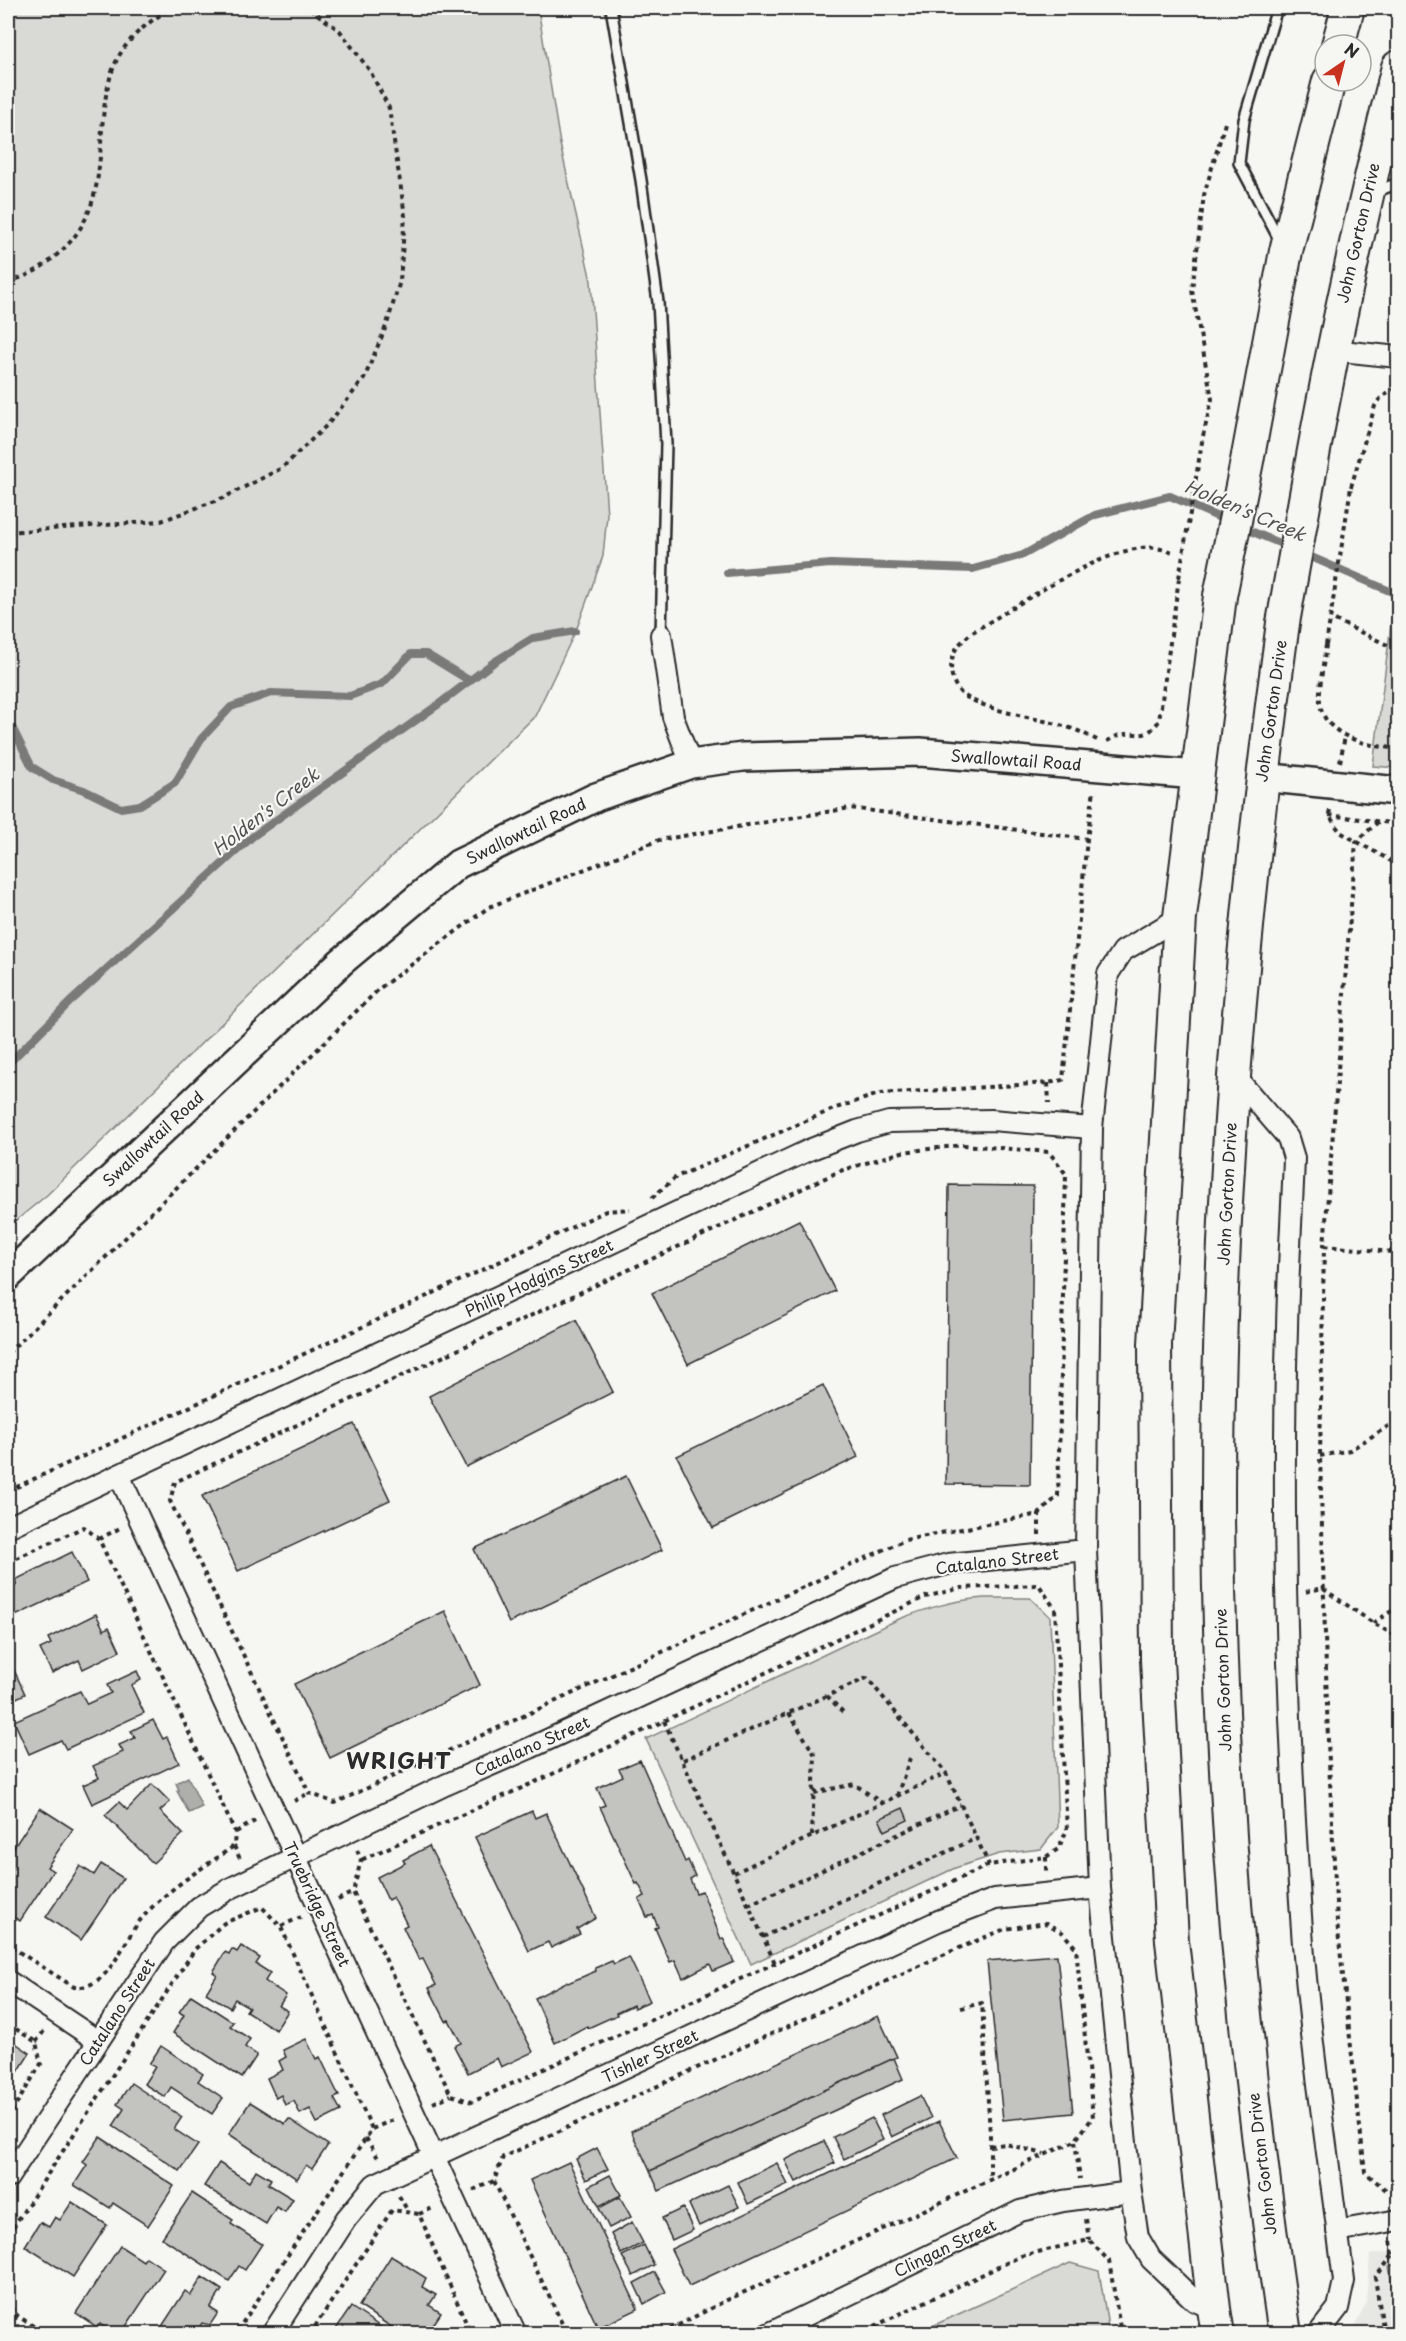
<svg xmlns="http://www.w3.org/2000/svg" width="1406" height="2341" font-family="'Playpen Sans',sans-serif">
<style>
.built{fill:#e7e7e3}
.green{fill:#d9d9d5;stroke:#828280;stroke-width:1.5}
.water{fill:#aeaeab;stroke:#7a7a78;stroke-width:1.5}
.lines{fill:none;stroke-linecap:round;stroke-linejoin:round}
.stream{stroke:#7a7a78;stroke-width:8}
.building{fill:#c3c3c0;stroke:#2b2b2b;stroke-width:1.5}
.lane-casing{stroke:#2b2b2b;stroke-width:14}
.street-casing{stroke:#2b2b2b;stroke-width:24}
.secondary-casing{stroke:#2b2b2b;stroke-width:32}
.primary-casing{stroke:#2b2b2b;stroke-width:36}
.path{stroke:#2b2b2b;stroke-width:4;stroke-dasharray:4.5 4.5;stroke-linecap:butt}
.lane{stroke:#f6f6f2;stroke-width:9}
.street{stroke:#f6f6f2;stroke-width:20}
.secondary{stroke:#f6f6f2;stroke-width:27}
.primary{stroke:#f6f6f2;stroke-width:32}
.primary-bridge-casing{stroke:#2b2b2b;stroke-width:36;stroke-linecap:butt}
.path-bridge{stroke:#2b2b2b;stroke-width:4;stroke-dasharray:4.5 4.5;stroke-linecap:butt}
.primary-bridge{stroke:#f6f6f2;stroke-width:32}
.labels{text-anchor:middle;stroke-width:4.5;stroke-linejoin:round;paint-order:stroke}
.street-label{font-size:16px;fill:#2b2b2b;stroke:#f6f6f2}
.water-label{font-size:18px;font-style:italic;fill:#525251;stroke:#f6f6f2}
.district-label{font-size:22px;font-weight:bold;letter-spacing:1.5px;fill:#2b2b2b;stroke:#f6f6f2}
</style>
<rect width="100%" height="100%" fill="#f6f6f2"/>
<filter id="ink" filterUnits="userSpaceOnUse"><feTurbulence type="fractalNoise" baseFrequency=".0167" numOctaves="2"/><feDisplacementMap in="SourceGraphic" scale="12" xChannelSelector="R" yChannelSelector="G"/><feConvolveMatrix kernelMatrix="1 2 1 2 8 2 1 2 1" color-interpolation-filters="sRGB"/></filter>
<g filter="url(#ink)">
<!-- built -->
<polygon class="built" points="1398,2250 1398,2333 1350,2334 1366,2303 1370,2255"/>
<!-- green -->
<g class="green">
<polygon points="8,8 538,8 560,144 591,281 607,515 603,556 577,628 535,716 47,1195 8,1227"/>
<polygon points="1398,569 1398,768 1373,766"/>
<path d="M984 1598H1030L1050 1617 1058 1827 1041 1849 999 1854 955 1868 751 1964 646 1739 899 1619C928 1608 954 1600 984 1598Z"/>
<polygon points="1070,2263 1099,2271 1109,2333 917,2333"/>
<polygon points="1398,2264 1398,2329 1389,2266"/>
</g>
<!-- water -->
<polygon class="water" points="188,1777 202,1807 189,1813 177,1791 179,1790 176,1783"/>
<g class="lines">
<!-- stream -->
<g class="stream">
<polyline points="1241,527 1291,548"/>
<polyline points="1302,553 1392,592 1398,592"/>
<polyline points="727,573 831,564 973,569 1023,555 1095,515 1170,496 1227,521"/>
<polyline points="8,719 32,767 53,780 84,790 121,808 140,805 175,783 201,739 231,707 271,693 350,696 382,684 411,654 426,654 470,681"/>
<polyline points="8,1064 70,1002 252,837 439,704 494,662 533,638 575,631"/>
</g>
</g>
<!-- building -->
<g class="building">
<polygon points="949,1185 1033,1186 1030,1485 946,1484"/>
<polygon points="799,1220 835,1291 688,1364 652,1293"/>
<polygon points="576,1320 613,1392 466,1467 429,1396"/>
<polygon points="823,1385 858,1457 713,1528 677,1456"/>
<polygon points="354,1424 390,1500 238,1571 202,1496"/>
<polygon points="626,1476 662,1550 509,1623 474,1549"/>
<polygon points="72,1552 87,1582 11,1618 8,1612 8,1590 17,1585 15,1580"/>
<polygon points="445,1611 480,1685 330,1758 294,1684"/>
<polygon points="96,1614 104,1630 109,1627 120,1651 83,1669 79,1660 52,1673 40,1649 51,1644 48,1638"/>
<polygon points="8,1657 25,1694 8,1702"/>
<polygon points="137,1671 141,1680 131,1685 144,1713 66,1749 61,1740 29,1754 14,1721 80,1691 87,1704 111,1693 107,1685"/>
<polygon points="153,1720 163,1739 167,1737 179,1763 92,1804 83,1785 99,1778 93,1766 123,1752 119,1745 135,1738 131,1731"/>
<polygon points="640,1760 685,1862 688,1860 695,1876 690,1879 696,1893 702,1891 721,1939 723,1938 734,1962 713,1971 710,1964 683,1978 675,1960 670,1962 655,1928 658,1927 653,1915 647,1917 639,1899 645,1896 638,1883 636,1884 600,1807 605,1805 597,1788 623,1776 619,1769"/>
<polygon points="152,1784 170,1802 160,1811 183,1834 153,1863 105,1815 119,1802 127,1810"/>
<polygon points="40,1808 73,1829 47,1867 53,1871 20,1921 8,1913 8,1856"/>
<polygon points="903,1808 908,1820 885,1831 879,1819"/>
<polygon points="532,1811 535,1818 546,1813 596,1918 577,1929 580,1934 551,1948 548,1942 529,1951 475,1837"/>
<polygon points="429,1846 533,2052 501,2067 497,2058 468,2073 454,2046 461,2043 449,2020 446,2021 429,1988 436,1985 423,1959 419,1960 403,1927 407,1925 393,1897 388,1900 377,1877 405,1863 403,1860"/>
<polygon points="101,1864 123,1878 81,1940 46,1917 80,1866 94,1875"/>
<polygon points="241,1946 260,1958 256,1964 270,1973 265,1981 286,1995 279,2006 288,2011 276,2030 246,2011 249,2007 235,1999 230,2008 206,1993 217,1975 213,1972 225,1952 229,1954 232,1949 237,1952"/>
<polygon points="1057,1955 1073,2113 1003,2120 987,1961"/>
<polygon points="629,1957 650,2001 634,2008 633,2005 616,2013 617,2015 588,2028 587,2026 555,2043 535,1998 566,1982 568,1983 596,1971 595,1968 612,1961 614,1964"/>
<polygon points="191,1995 233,2022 230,2026 250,2039 245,2047 257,2055 242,2078 173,2033 184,2015 179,2012"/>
<polygon points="878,2016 897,2057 650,2171 631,2131"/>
<polygon points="8,2038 30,2053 18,2072 12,2068 8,2074"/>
<polygon points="306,2039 316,2059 320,2057 339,2096 334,2098 341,2111 317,2123 310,2109 300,2114 294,2101 285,2105 281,2095 276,2098 267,2078 283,2070 279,2061 286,2057 283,2050"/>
<polygon points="161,2046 203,2074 198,2081 223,2098 212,2114 171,2087 165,2097 144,2084 155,2067 149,2064"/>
<polygon points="894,2058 903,2079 659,2191 650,2171"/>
<polygon points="131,2083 182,2117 174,2129 198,2145 180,2171 113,2126 124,2109 117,2104"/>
<polygon points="920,2096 931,2118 892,2137 881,2115"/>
<polygon points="250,2102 285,2124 289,2119 328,2145 312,2169 306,2165 297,2179 229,2134"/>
<polygon points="872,2118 883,2140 844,2159 833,2137"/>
<polygon points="939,2121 957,2158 689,2286 671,2249"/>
<polygon points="100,2137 174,2186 148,2226 113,2203 110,2208 74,2185 87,2165 83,2162"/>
<polygon points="824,2141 835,2163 796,2182 785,2160"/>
<polygon points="597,2148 608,2169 586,2180 576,2159"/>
<polygon points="569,2162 638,2309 598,2328 530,2180"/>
<polygon points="219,2163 249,2182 256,2170 271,2179 268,2184 293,2199 285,2212 276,2207 266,2224 204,2186"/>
<polygon points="777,2163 788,2185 748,2204 738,2182"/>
<polygon points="610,2175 621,2195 599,2206 589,2186"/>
<polygon points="728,2185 739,2207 699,2226 689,2204"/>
<polygon points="192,2193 233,2220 231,2224 262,2244 245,2270 239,2266 229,2281 162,2238"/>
<polygon points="620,2197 631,2217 609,2228 599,2208"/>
<polygon points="72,2202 107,2225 73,2277 25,2246 40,2222 49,2227 55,2217 60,2220"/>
<polygon points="683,2208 693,2230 672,2240 662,2218"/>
<polygon points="632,2222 643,2243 621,2254 611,2234"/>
<polygon points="644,2245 654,2265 633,2276 622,2256"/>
<polygon points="120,2246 143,2261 146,2257 164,2269 121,2334 114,2334 100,2324 97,2327 76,2313"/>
<polygon points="391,2256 426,2278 422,2287 436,2295 429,2305 441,2313 427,2334 402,2334 359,2306"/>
<polygon points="655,2272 666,2292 644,2304 634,2283"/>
<polygon points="202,2277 222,2290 210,2308 218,2313 210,2325 202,2323 195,2334 157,2334 185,2291 191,2295"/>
<polygon points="351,2307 391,2334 342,2334 336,2329"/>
</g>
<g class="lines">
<!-- lane casing -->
<g class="lane-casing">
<g id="lane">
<polyline points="611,8 641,180 658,302 666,444 661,635"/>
<polyline points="1277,8 1244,120 1239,163 1280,241"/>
<polyline points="1375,192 1398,183"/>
</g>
</g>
<!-- street casing -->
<g class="street-casing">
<g id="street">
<polyline points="1332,350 1398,357"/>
<polyline points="661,635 673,717 691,764"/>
<polyline points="1180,917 1123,951 1108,974 1092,1128 1086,1550 1100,1888 1131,2192 1138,2237 1151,2259 1195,2301 1214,2309"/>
<path d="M1234 1075 1288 1138 1294 1158C1292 1215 1288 1271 1287 1328 1281 1533 1288 1739 1303 1944 1312 2056 1330 2169 1344 2281L1338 2308 1318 2334"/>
<polyline points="119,1475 516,2334"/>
<polyline points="8,1527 809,1150 857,1131 889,1122 991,1120 1092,1128"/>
<polyline points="8,1981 98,2041"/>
<polyline points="8,2178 164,1942 199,1907 231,1888 445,1785 530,1748 895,1578 948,1564 1086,1550"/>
<polyline points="1337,2231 1398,2220"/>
<polyline points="272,2334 346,2219 375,2184 938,1921 995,1899 1100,1888"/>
<polyline points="768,2334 1020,2211 1063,2201 1131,2192"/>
</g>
</g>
<!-- secondary casing -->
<g class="secondary-casing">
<g id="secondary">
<polyline points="1262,777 1398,791"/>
<polyline points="8,1276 341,962 458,864 596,797 691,764 743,757 920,752 1197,775"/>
</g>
</g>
<!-- primary casing -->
<g class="primary-casing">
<g id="primary">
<polyline points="1338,45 1348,8"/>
<polyline points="1248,456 1286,251 1329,81"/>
<path d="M1308 483C1333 343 1363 205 1398 67"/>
<path d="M1283 623C1243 910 1218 1201 1218 1491 1218 1773 1243 2055 1285 2334"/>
<polyline points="1218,2334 1214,2309 1172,1941 1157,1660 1155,1344 1180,917 1220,596"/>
</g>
</g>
<!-- path -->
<g class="path">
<path d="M8 281C27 278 45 266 59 253 117 202 90 133 113 69 123 41 147 22 172 8"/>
<polyline points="1203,436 1212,399 1192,290 1204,195 1225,123"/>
<path d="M1351 487 1375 406C1382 392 1393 394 1398 385"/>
<polyline points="8,532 161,521 223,498 282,468 328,424 364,379 387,324 400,281 405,216 389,108 370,71 340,31 309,8"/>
<polyline points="1335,620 1398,650"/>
<path d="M1326 645C1324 663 1319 683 1320 702 1322 736 1371 748 1398 748"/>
<path d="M1097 740C1087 735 1077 730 1067 727 1035 717 999 714 968 698 950 689 946 662 958 646 962 641 967 637 971 633 1016 607 1092 554 1141 548 1152 546 1162 549 1173 552"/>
<path d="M1107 741C1111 739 1116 736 1120 735 1139 730 1143 743 1159 721L1179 578"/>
<polyline points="1340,762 1345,736"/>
<polyline points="1330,810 1329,815 1340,832 1398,865"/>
<polyline points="1329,815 1398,824"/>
<polyline points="1378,822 1356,842 1324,1246 1320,1456 1328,1742 1337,1922 1365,2172 1386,2190 1398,2187"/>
<polyline points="1048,1083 1049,1103"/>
<polygon points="963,1145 1049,1152 1066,1174 1058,1496 1039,1514 905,1540 335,1803 309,1793 170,1501 175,1482 840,1171 902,1152"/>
<polyline points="652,1198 676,1177 836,1108 879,1094 1048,1083 1063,1080 1087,839 1094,790"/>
<polyline points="1398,1232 1393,1243 1392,1252 1394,1318 1398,1339"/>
<polyline points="1324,1246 1392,1252"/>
<polyline points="8,1353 380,988 489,907 659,840 850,808 1087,839"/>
<polyline points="1320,1456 1350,1450 1398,1420"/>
<polyline points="8,1491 360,1328 606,1211 630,1209"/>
<polyline points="1039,1535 1039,1514"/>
<polyline points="99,1539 120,1528"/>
<path d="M8 1562 84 1527 99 1539 235 1832 234 1846C203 1868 167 1889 142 1918 122 1941 110 1990 74 1987L8 1945"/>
<polyline points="1306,1592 1322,1588 1373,1623 1398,1637"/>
<polyline points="1373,1623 1398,1607"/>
<polyline points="827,1696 843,1712"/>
<polyline points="789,1713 815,1755 812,1836"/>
<polyline points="664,1721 775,1963"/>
<polyline points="683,1760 867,1678 946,1773 989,1865"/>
<polyline points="814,1793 854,1784 882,1803"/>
<polyline points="897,1796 910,1758"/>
<polyline points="294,1801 309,1793"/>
<polyline points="236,1832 255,1821"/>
<polyline points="234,1846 240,1859"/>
<polyline points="357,1850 361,1860 353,1892 451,2095 472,2102 989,1865 1046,1857 1058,1849 1067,1830 1055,1609 1039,1585 961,1588 925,1597 544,1778 361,1860"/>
<polyline points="1046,1857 1046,1872"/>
<polyline points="734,1873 946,1773"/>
<polyline points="338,1900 353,1892"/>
<polyline points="748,1905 961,1805"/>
<polyline points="281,1926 301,1917"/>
<polyline points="763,1937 977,1838"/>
<polyline points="961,2008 982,2003 990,2134 990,2179"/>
<polyline points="8,2024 36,2042 41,2064 8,2118"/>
<polyline points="36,2042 44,2031"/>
<polyline points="433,2103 451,2095"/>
<polyline points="372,2129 393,2120"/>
<polyline points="366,2138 378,2158"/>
<polyline points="1075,2141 1080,2179"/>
<polyline points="990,2146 1006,2144 1044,2154"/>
<polyline points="494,2181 567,2334"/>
<polyline points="473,2190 494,2181 503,2157 952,1951 1005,1929 1046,1923 1062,1932 1076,1948 1093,2117 1075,2141 725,2301 661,2334"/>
<polyline points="399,2196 409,2213"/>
<polyline points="419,2214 433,2208"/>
<polyline points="1086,2219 1089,2240"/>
<polyline points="8,2235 195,1949 224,1923 262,1907 281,1927 372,2129 235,2334"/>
<polyline points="1391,2241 1393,2255"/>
<polyline points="8,2299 14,2313 19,2334"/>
<polyline points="15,2314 45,2334"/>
<polyline points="8,2322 14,2314"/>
<polyline points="310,2334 392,2210 419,2214 471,2334"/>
<polyline points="858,2334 1021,2256 1089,2240 1109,2261 1121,2334"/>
<polyline points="1384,2334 1375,2278 1393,2255 1398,2254"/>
</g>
<!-- lane -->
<use href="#lane" class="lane"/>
<!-- street -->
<use href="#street" class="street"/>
<!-- secondary -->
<use href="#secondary" class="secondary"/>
<!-- primary -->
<use href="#primary" class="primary"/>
<!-- primary-bridge casing -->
<g class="primary-bridge-casing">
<g id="primary-bridge">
<polyline points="1220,596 1248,456"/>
<polyline points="1283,623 1308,483"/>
</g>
</g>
<!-- path-bridge -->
<g class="path-bridge">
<polyline points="1179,578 1203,436"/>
<polyline points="1326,645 1351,487"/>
</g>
<!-- primary-bridge -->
<use href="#primary-bridge" class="primary-bridge"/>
</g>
</g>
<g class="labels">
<!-- street labels -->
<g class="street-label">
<text transform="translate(1358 233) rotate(-77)" y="6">John Gorton Drive</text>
<text transform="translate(1271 711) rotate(-82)" y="6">John Gorton Drive</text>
<text transform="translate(1016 760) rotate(4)" y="6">Swallowtail Road</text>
<text transform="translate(526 831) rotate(-26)" y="6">Swallowtail Road</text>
<text transform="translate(153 1139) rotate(-43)" y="6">Swallowtail Road</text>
<text transform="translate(1227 1194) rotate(-87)" y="6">John Gorton Drive</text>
<text transform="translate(539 1278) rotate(-25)" y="6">Philip Hodgins Street</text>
<text transform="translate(997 1561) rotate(-7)" y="6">Catalano Street</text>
<text transform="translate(1223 1680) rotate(-92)" y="6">John Gorton Drive</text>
<text transform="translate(532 1746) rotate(-24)" y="6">Catalano Street</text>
<text transform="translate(317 1904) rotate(65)" y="6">Truebridge Street</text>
<text transform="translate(117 2012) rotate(-57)" y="6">Catalano Street</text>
<text transform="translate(650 2056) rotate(-25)" y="6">Tishler Street</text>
<text transform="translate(1262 2164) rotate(-97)" y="6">John Gorton Drive</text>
<text transform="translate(945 2248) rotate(-26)" y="6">Clingan Street</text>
</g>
<!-- water labels -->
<g class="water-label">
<text transform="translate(1245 511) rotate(23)" y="6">Holden's Creek</text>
<text transform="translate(266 812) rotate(-38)" y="6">Holden's Creek</text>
</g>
<!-- district labels -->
<g class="district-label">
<text x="399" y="1769">WRIGHT</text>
</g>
</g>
<!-- margin -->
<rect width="1406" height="2341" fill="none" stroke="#f6f6f2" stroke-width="30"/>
<rect x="15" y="15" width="1376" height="2311" fill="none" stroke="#2b2b2b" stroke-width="2" filter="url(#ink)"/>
<!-- north arrow -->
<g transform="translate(1343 63) rotate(35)"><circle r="28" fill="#f6f6f2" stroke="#a5a5a2" stroke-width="1.5"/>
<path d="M0-4.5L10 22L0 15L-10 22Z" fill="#c8321e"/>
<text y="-9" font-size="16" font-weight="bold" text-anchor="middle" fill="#2b2b2b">N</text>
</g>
</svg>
